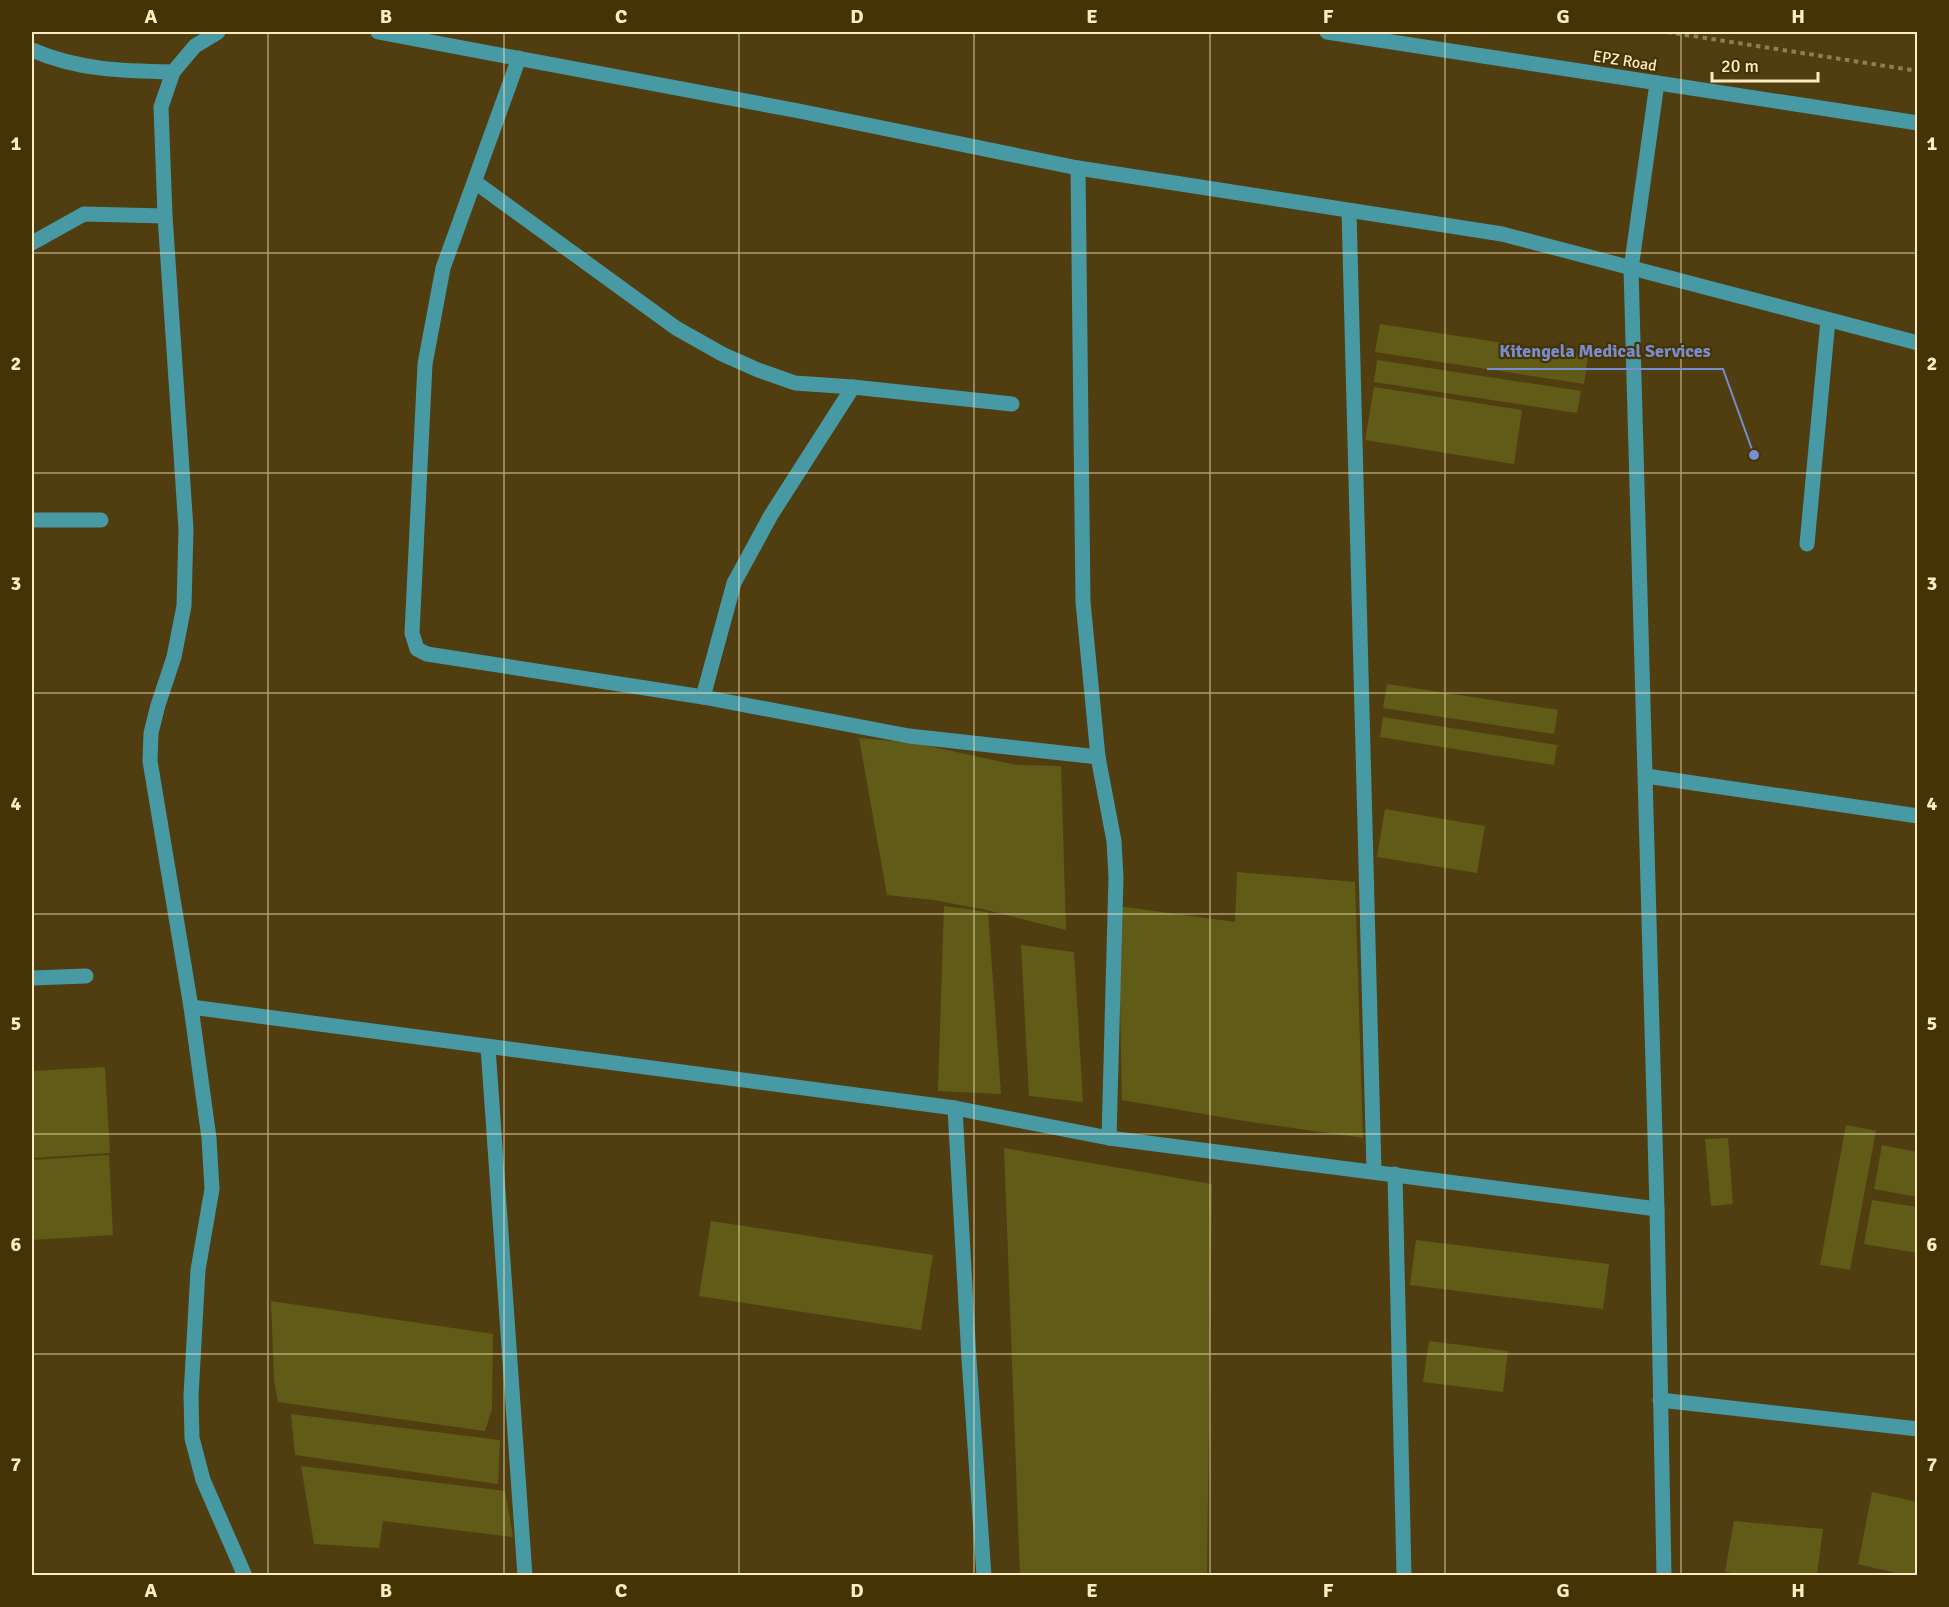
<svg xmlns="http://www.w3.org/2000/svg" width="1949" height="1607" font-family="Signika,sans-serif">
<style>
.building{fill:#605c17}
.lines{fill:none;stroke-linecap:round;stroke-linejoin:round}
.path{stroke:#907d52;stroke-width:4;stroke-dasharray:4.5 4.5;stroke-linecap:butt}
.minor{stroke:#4799a3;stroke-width:15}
.grid{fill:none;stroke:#fdebc3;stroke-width:1.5;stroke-opacity:0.55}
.labels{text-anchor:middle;stroke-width:4.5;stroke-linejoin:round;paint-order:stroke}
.street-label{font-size:16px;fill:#fdebc3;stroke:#453303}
.leader{fill:none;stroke:#778dd0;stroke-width:2}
.callout-dot{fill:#778dd0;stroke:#453303;stroke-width:2}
.callout-label{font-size:18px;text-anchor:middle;font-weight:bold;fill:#778dd0;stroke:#453303;stroke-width:4.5;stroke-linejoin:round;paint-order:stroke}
.neatline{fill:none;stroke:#fdebc3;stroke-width:2}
.grid-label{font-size:20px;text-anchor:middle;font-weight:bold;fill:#fdebc3}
</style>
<rect width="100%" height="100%" fill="#503d10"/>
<!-- building -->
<g class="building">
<polygon points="1380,324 1588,356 1584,384 1375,352"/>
<polygon points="1377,360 1581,391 1577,413 1374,382"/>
<polygon points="1374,387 1522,410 1514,464 1365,440"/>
<polygon points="1387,684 1558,710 1554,734 1383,708"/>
<polygon points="1383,717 1557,745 1554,765 1380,737"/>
<polygon points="859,738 915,743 1016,765 1061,766 1066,930 982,909 934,900 887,895"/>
<polygon points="1385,809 1485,826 1477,873 1377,857"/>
<polygon points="1237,872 1355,882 1363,1138 1244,1121 1122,1100 1118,906 1235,922"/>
<polygon points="944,906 988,912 1001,1094 938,1091"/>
<polygon points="1021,945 1074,952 1083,1102 1029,1096"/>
<polygon points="105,1067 110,1153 32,1158 32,1071"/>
<polygon points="1846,1125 1876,1131 1850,1270 1820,1265"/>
<polygon points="1728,1138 1733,1204 1711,1206 1705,1139"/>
<polygon points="1882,1145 1917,1152 1917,1197 1874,1189"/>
<polygon points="1004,1148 1212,1184 1207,1575 1020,1575"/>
<polygon points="109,1155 113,1235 32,1240 32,1160"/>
<polygon points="1872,1200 1917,1207 1917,1253 1864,1244"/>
<polygon points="711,1221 933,1255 921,1330 699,1296"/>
<polygon points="1416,1240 1609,1264 1603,1309 1410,1285"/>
<polygon points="271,1301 493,1334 492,1409 485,1431 278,1402 274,1380"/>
<polygon points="1429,1341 1508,1351 1503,1392 1423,1382"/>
<polygon points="291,1414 500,1440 498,1484 295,1455"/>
<polygon points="301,1466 505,1491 513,1537 383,1521 379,1548 314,1544"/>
<polygon points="1872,1492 1917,1502 1917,1575 1900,1575 1900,1574 1858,1564"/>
<polygon points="1734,1521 1823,1529 1817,1575 1748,1575 1725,1572"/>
</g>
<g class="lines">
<!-- path -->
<polyline class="path" points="1667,32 1918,71"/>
<!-- minor -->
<g class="minor">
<polyline points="218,32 195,46 173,72 161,107 165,216 186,529 184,606 174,657 158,705 151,733 150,761 191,1007 209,1138 212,1189 198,1270 191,1396 192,1438 203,1480 245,1576"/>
<polyline points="378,32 799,111 1078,168 1502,234 1918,343"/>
<polyline points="1327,32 1918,123"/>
<path d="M32 50C78 70 123 71 173 72"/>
<polyline points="519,58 443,268 425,364 412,633 417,649 427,654 703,697 909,736 1098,757"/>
<polyline points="1078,168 1083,602 1098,757 1114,841 1116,877 1109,1138"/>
<polyline points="475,182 676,328 722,354 758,370 795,383 853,387"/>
<polyline points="1349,211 1374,1172"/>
<polyline points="32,243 84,214 165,216"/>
<polyline points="32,520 101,520"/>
<polyline points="1807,544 1828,320"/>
<polyline points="703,697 734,583 771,515 853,387 1012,404"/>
<polyline points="1646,776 1918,816"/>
<polyline points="32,978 86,976"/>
<polyline points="191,1007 955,1108 1109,1138 1657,1209 1664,1576"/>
<polyline points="488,1047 525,1576"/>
<polyline points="955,1108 969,1359 984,1576"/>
<polyline points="1395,1174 1404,1576"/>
<polyline points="1657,1209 1631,269 1657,83"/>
<polyline points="1660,1400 1918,1429"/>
</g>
</g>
<!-- grid -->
<path class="grid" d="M268 32V1576M504 32V1576M739 32V1576M974 32V1576M1210 32V1576M1445 32V1576M1681 32V1576M32 253H1918M32 473H1918M32 693H1918M32 914H1918M32 1134H1918M32 1354H1918"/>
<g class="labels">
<!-- street labels -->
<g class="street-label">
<text transform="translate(1625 60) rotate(9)" y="6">EPZ Road</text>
</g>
</g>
<!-- callouts -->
<path class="leader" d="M1754 455L1723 369H1487"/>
<circle class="callout-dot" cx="1754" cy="455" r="6"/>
<g class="callout-label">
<text x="1605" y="357">Kitengela Medical Services</text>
</g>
<!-- border -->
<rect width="1949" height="1607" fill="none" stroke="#453303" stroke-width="66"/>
<!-- scale -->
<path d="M1712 72v9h106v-9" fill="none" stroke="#fdebc3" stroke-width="3"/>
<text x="1721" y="72" font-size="18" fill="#fdebc3" stroke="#453303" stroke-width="4.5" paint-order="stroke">20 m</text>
<rect x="33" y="33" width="1883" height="1541" class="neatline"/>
<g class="grid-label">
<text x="151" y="23">A</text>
<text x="386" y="23">B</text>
<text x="621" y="23">C</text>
<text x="857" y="23">D</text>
<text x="1092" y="23">E</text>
<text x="1328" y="23">F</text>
<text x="1563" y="23">G</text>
<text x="1798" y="23">H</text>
<text x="16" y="150">1</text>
<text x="1932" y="150">1</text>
<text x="16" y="370">2</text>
<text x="1932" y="370">2</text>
<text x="16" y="590">3</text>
<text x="1932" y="590">3</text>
<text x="16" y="810">4</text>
<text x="1932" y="810">4</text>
<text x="16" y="1030">5</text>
<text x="1932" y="1030">5</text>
<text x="16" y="1251">6</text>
<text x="1932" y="1251">6</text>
<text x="16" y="1471">7</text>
<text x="1932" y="1471">7</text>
<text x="151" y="1597">A</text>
<text x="386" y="1597">B</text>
<text x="621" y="1597">C</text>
<text x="857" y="1597">D</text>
<text x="1092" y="1597">E</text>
<text x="1328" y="1597">F</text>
<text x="1563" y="1597">G</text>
<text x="1798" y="1597">H</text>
</g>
</svg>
